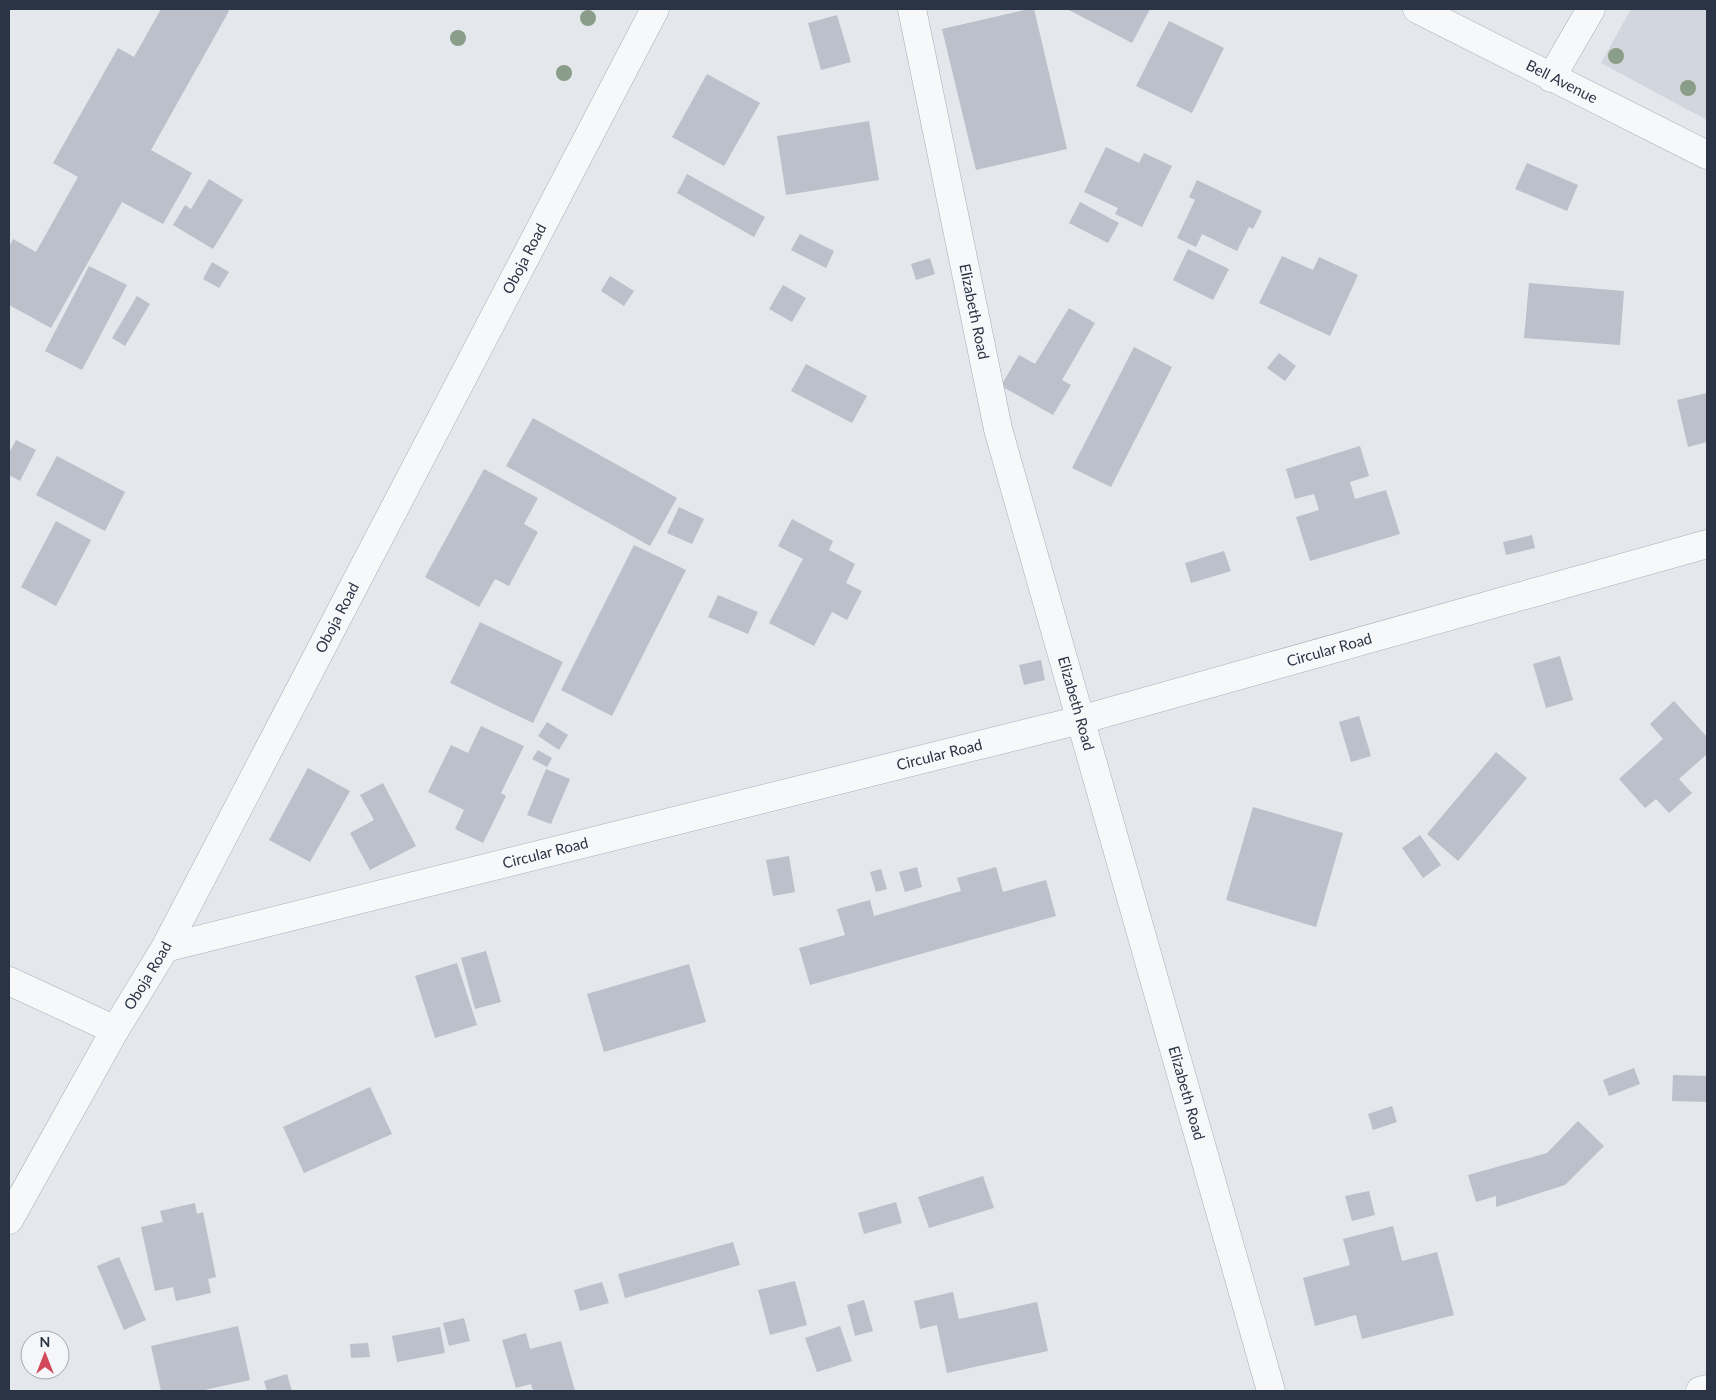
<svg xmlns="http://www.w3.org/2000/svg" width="1716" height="1400" font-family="Lato,sans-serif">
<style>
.built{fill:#d2d6de}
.building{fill:#bbc0ca}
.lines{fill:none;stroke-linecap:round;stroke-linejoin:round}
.minor-casing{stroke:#a9aeb7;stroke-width:29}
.tertiary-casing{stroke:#a9aeb7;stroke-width:29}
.minor{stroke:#f7f8fa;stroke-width:28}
.tertiary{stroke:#f7f8fa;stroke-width:28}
.tree{fill:#899d89}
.labels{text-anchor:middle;stroke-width:5;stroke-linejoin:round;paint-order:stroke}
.street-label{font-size:15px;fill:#2b3445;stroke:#f4f6f9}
</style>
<rect width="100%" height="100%" fill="#e4e7ec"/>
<!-- built -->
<polygon class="built" points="1631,9 1707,9 1707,120 1601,63"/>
<!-- building -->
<g class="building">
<polygon points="161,9 225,9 229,11 151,150 192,173 163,224 122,202 51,328 9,305 9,247 13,239 36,252 78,177 53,163 118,48 134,57"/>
<polygon points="1029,9 1034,9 1067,149 976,170 942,29"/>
<polygon points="1067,9 1150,9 1132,43"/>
<polygon points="837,15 851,62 821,70 808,23"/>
<polygon points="1169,21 1224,48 1192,113 1136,86"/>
<polygon points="707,74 760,103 724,166 672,137"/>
<polygon points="869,121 879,180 786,195 777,136"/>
<polygon points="1106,147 1139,163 1144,153 1172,166 1142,227 1115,214 1118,208 1084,192"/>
<polygon points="1527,163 1578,185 1567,211 1515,189"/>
<polygon points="687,174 765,217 754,237 677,193"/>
<polygon points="209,179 243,200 213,249 173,225 185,205 191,209"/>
<polygon points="1197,180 1262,211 1253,229 1249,227 1237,251 1202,234 1196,247 1177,238 1195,200 1189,197"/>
<polygon points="1080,202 1119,223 1108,243 1069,223"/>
<polygon points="800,234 834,251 826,268 791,250"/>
<polygon points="1188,249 1229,269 1213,300 1173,280"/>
<polygon points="1282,256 1313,270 1319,257 1358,275 1330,336 1259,303"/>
<polygon points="930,258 935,274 916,280 911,264"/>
<polygon points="212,262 229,272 219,288 203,279"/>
<polygon points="89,266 127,285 82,370 45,351"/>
<polygon points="610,276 634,291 624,306 601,291"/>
<polygon points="1529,283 1624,291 1620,345 1524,338"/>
<polygon points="783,285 806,298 792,322 769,309"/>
<polygon points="137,296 150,304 125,346 112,338"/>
<polygon points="1069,308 1095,323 1062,380 1071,385 1053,415 1001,386 1019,355 1035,364"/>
<polygon points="1134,347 1172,367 1111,487 1072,468"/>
<polygon points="1279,353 1296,366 1285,381 1267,368"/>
<polygon points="806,364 867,396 852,423 791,391"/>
<polygon points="1707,393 1707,442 1688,447 1677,400"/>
<polygon points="533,418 677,498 650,546 506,466"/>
<polygon points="16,440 36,450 20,481 9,475 9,453"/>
<polygon points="1360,446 1369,476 1350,482 1355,499 1386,490 1400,534 1310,561 1296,517 1319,510 1314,494 1295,499 1286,469"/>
<polygon points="57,456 125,492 105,531 36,495"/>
<polygon points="484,469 538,498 524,524 538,532 509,586 495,579 479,607 425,577"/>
<polygon points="679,507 704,519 692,544 667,533"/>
<polygon points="792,519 833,541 829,550 855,564 846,583 862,591 847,620 832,612 814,646 769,623 803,559 778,546"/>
<polygon points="56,521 91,540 56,606 21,587"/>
<polygon points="1532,535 1535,548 1506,555 1503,542"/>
<polygon points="634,545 686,570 612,716 561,690"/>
<polygon points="1224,551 1231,571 1191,583 1185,563"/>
<polygon points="718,595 758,612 748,634 708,617"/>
<polygon points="480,622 563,662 533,723 450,683"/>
<polygon points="1560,656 1573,700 1546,708 1533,664"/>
<polygon points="1041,660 1045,680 1024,685 1019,665"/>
<polygon points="1674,701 1707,737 1707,754 1679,779 1692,793 1669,813 1656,799 1645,808 1619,779 1663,739 1650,724"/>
<polygon points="1359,716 1371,756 1351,762 1339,722"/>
<polygon points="547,722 568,735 559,750 538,736"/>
<polygon points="481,726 524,746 501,793 506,796 483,843 455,829 464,810 428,792 451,745 468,753"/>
<polygon points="538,750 552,758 547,767 532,759"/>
<polygon points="1496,752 1527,778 1458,861 1427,834"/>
<polygon points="308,768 350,791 310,862 269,840"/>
<polygon points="546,769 570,779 551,824 527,815"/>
<polygon points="383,783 416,846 370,870 350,833 374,820 360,795"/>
<polygon points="1253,807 1343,833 1316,927 1226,900"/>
<polygon points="1420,835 1441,865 1423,878 1402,848"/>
<polygon points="789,856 795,892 773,896 766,860"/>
<polygon points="917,867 922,887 905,892 899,872"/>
<polygon points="996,867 1003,892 1046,880 1056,916 810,985 799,948 845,935 837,909 870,900 874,916 961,891 957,878"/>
<polygon points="881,869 887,889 876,892 870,872"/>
<polygon points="486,951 501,1002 475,1009 461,958"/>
<polygon points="457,963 477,1025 435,1038 415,976"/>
<polygon points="689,964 706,1022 604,1052 587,994"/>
<polygon points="1634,1068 1640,1084 1609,1096 1603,1080"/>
<polygon points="1673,1075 1707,1076 1707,1102 1672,1101"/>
<polygon points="370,1087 392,1134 304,1173 283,1127"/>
<polygon points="1392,1106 1397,1122 1373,1130 1368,1114"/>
<polygon points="1578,1121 1604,1146 1565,1185 1496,1207 1496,1196 1476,1202 1468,1175 1547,1153"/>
<polygon points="983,1176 994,1208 929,1228 918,1197"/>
<polygon points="1369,1191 1375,1215 1352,1221 1345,1196"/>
<polygon points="896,1202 902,1223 864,1234 858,1213"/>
<polygon points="195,1203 197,1214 203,1212 216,1277 208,1279 211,1293 176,1301 173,1287 155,1291 141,1227 163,1222 160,1211"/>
<polygon points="1393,1226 1402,1261 1437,1252 1454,1315 1362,1339 1356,1315 1315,1326 1303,1278 1350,1265 1343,1239"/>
<polygon points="733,1242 740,1265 625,1298 618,1274"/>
<polygon points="119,1257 146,1320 124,1330 97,1266"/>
<polygon points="795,1281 807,1325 770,1335 758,1290"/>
<polygon points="602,1282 609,1303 580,1311 574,1290"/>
<polygon points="953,1292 959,1319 1037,1302 1048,1351 947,1373 937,1325 920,1329 914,1301"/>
<polygon points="864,1300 873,1331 855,1336 847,1305"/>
<polygon points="464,1318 470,1341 449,1346 443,1323"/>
<polygon points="238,1326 250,1380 200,1391 161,1391 151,1346"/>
<polygon points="840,1326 852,1361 817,1372 805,1338"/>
<polygon points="440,1327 445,1353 397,1362 392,1336"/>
<polygon points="526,1333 530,1349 561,1341 575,1391 533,1391 531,1384 516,1388 502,1340"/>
<polygon points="368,1343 370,1357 351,1358 350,1344"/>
<polygon points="287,1374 292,1391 267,1391 264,1381"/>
</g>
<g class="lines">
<!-- minor casing -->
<g class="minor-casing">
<g id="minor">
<path id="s1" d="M912 9 998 429 1271 1391"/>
<polyline points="1551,78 1591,9"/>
<path id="s2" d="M165 948 1080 720 1707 544"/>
<polyline points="9,981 115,1030"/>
<path id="s3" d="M9 1220 115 1030 165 948 655 9"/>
<polyline points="1700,1391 1707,1389"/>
</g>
</g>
<!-- tertiary casing -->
<g class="tertiary-casing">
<g id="tertiary">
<path id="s4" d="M1417 9 1707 155"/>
</g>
</g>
<!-- minor -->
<use href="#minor" class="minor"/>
<!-- tertiary -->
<use href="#tertiary" class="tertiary"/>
</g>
<!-- trees -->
<g class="tree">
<circle cx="588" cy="18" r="8"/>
<circle cx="458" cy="38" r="8"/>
<circle cx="1616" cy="56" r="8"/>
<circle cx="564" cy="73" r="8"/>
<circle cx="1688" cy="88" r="8"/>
</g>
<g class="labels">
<!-- street labels -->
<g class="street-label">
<text dy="5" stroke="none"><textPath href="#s4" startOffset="162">Bell Avenue</textPath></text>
<text dy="5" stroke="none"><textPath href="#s3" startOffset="1091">Oboja Road</textPath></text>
<text dy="5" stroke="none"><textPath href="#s1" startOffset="309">Elizabeth Road</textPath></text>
<text dy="5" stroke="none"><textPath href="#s3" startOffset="686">Oboja Road</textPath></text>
<text dy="5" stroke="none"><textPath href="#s2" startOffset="1202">Circular Road</textPath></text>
<text dy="5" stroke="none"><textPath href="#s1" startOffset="714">Elizabeth Road</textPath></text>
<text dy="5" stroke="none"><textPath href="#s2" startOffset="798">Circular Road</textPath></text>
<text dy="5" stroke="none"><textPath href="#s2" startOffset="392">Circular Road</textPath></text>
<text dy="5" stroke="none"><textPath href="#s3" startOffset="281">Oboja Road</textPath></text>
<text dy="5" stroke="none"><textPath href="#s1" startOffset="1119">Elizabeth Road</textPath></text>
</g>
</g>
<!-- border -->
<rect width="1716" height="1400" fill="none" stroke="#2b3445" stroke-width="20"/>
<!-- north arrow -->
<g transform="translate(45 1355)"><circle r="24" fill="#f4f6f9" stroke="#a4a8b1"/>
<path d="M0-4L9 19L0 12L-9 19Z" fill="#d1495b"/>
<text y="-8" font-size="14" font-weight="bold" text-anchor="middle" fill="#2b3445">N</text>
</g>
</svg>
